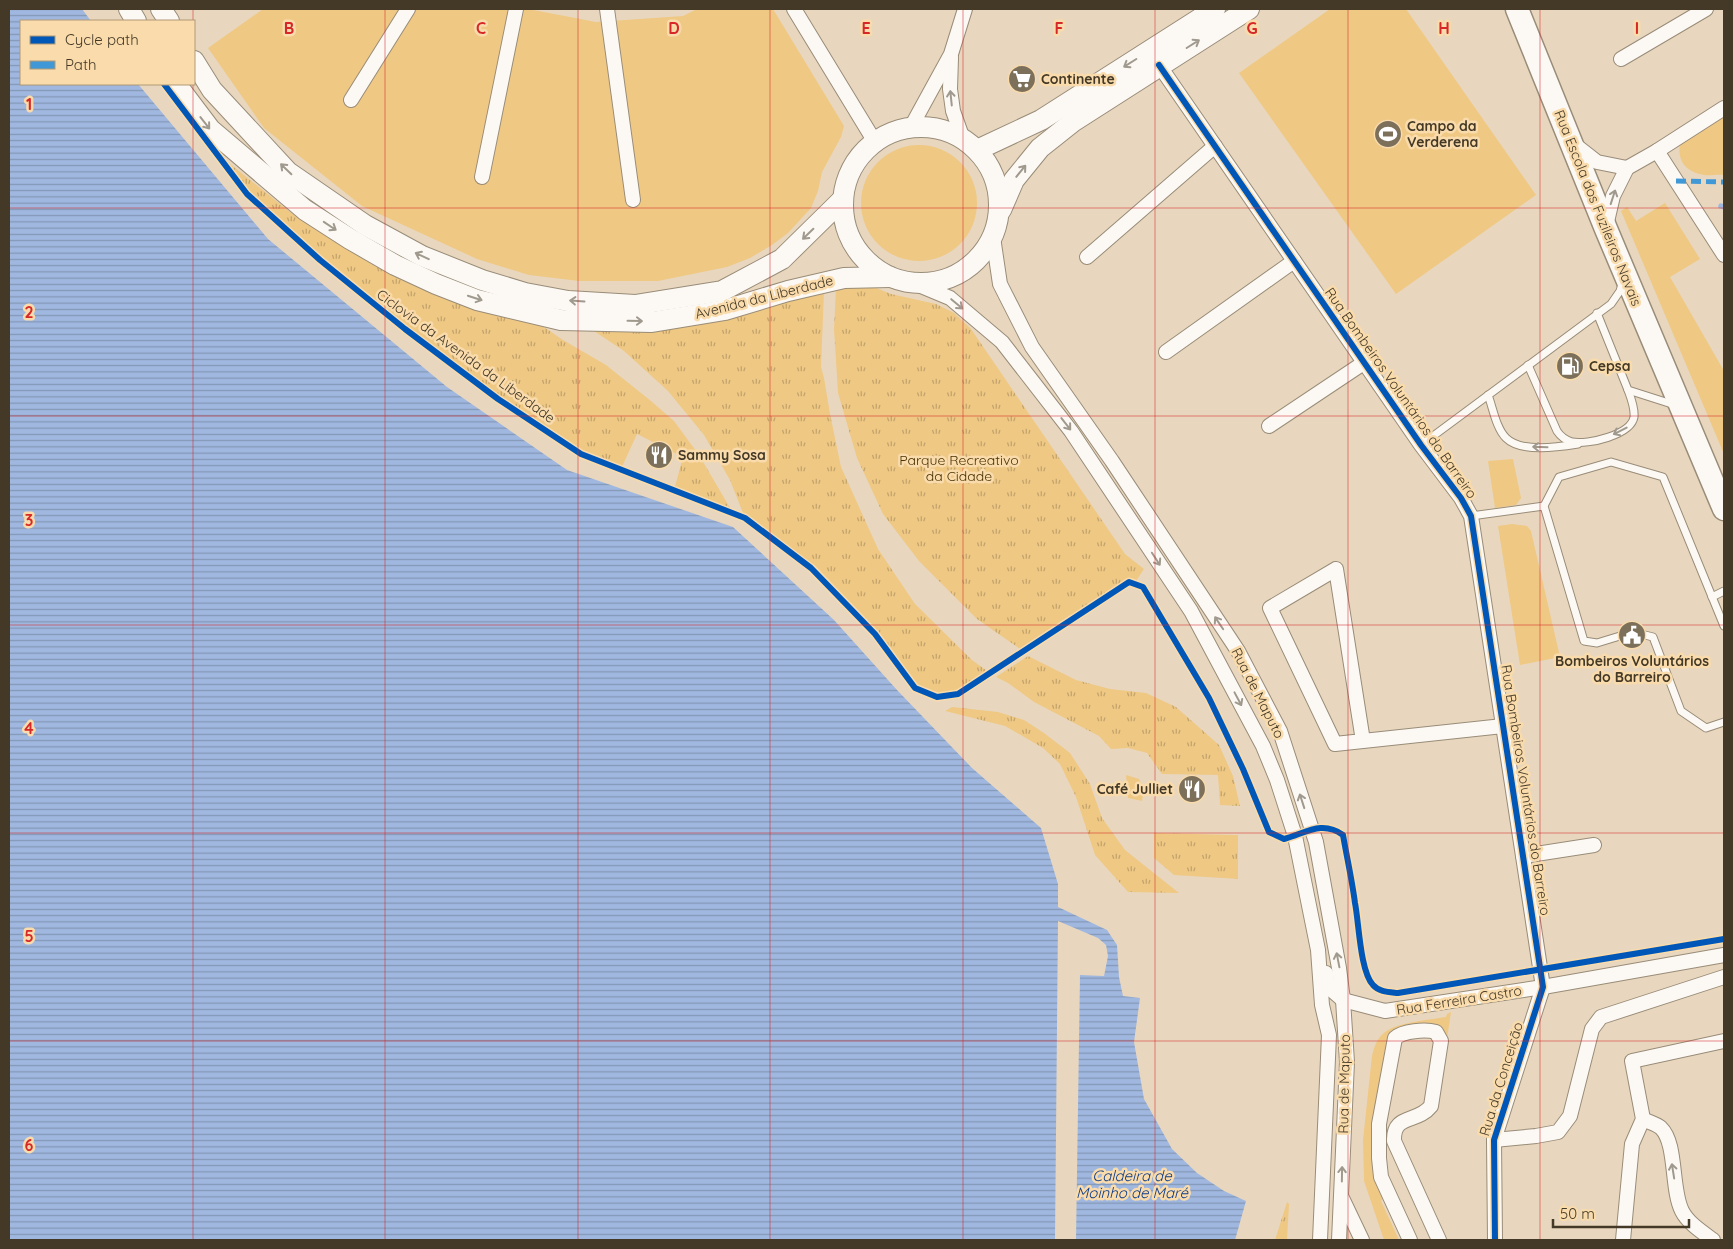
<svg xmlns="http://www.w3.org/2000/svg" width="1733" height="1249" font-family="Quicksand,sans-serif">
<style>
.grass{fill:#efc884}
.park{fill:url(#park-tufts)}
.water{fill:url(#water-rules)}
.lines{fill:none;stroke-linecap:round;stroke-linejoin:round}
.stream{stroke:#a0b8e0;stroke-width:5.5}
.lane-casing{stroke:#998c78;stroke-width:9}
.street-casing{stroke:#998c78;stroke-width:16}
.secondary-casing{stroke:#998c78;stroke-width:22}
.primary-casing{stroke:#998c78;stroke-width:25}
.lane{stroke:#fcf9f5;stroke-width:7}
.street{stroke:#fcf9f5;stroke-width:14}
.secondary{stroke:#fcf9f5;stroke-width:20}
.primary{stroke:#fcf9f5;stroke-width:22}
.quiet{stroke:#4098d6;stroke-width:5;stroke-dasharray:10 5;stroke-linecap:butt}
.cycleway-casing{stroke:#f9dbac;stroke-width:9}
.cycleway{stroke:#0057b8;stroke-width:6}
.oneway{stroke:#a0998e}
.grid{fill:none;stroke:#d62828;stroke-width:1;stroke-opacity:0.55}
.labels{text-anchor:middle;stroke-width:5;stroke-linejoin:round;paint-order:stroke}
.poi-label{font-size:14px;font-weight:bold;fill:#443926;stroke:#f9dbac;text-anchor:start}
.street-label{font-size:14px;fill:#443926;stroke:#f9dbac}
.park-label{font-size:14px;fill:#4a3305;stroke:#f9dbac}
.water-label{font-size:15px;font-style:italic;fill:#103e88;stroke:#f9dbac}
.grid-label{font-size:16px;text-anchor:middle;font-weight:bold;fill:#d62828;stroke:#f9dbac;stroke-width:5;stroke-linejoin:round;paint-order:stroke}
</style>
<defs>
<pattern id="park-tufts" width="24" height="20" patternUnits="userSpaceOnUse" patternTransform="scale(1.25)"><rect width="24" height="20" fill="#efc884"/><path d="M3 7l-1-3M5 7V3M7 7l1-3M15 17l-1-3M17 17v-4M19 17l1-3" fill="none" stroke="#c3a36c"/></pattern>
<pattern id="water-rules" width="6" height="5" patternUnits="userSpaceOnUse" patternTransform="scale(1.25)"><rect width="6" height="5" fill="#a0b8e0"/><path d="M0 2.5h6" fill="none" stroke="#8497b5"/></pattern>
</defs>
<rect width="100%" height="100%" fill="#e8d7be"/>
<!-- grass -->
<g class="grass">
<polygon points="263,9 528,9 596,22 683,16 697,9 773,9 844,126 841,137 822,172 818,191 811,208 788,233 772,245 750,258 727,267 658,281 579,281 529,275 477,259 362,206 264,128 208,48"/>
<polygon points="1330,9 1406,9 1536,195 1396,294 1239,73"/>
<path d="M1724 116V175C1717 174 1710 176 1704 175 1686 172 1677 161 1680 144Z"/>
<circle cx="919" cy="203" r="58"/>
<polygon points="1665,203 1700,259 1670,277 1724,371 1724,454 1621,211 1627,207 1636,221"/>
<polygon points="1513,459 1521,498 1516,505 1495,508 1488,461"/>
<polygon points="1512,524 1527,526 1531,531 1560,657 1520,665 1498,526"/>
<polygon points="1126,775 1139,779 1144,789 1142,801 1128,798"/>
<path d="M1451 1012 1447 1039C1440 1014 1415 1027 1397 1031L1387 1043 1384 1197 1381 1201 1399 1240H1384L1364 1181 1363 1140 1372 1056C1374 1047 1377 1038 1385 1032 1399 1022 1428 1020 1446 1017L1447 1014Z"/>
</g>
<!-- park -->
<g class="park">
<polygon points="224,163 229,163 290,212 328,237 381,269 431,292 482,312 541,325 563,340 606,365 651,401 674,421 699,455 733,513 674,490 683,457 637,434 621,469 581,454 498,399 405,329 320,260 247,194"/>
<polygon points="845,287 874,287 891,294 936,304 954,313 971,329 1125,554 1144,569 1134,584 1128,582 1023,651 977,619 919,561 883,514 857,458 838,393 834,329 836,289"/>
<polygon points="824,292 821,367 824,378 830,414 841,467 878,549 915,604 972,660 990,673 958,695 937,697 915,688 875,634 811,568 745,518 730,480 704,435 668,391 624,351 594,331 640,331"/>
<polygon points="1028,656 1076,680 1110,689 1146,693 1176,707 1219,745 1233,776 1240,806 1220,805 1218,775 1162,774 1147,753 1128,748 1111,749 1099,736 1034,702 1008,683 996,677"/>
<polygon points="952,707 998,712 1024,720 1044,733 1070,753 1090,784 1102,818 1125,850 1179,893 1128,892 1095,855 1076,797 1060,764 1043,748 1005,726 945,711"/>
<polygon points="1154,833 1238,835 1238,879 1174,875 1154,858"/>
<polygon points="1287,1202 1289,1204 1287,1240 1275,1240"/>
</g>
<!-- water -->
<polygon class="water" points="9,9 82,9 91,21 21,21 21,84 138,84 268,239 447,387 567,470 733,527 834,620 897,690 972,768 1041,828 1058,884 1058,907 1107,930 1117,945 1119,977 1123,996 1140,998 1134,1042 1144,1099 1172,1149 1197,1173 1224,1191 1246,1201 1235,1240 1076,1240 1080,975 1104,976 1108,956 1106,945 1098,938 1058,921 1055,1240 9,1240"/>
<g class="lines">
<!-- stream -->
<polyline class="stream" points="1721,206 1724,207"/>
<!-- lane casing -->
<g class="lane-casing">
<g id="lane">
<polyline points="1597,313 1628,390 1675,405"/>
<path d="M1528 365 1557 431C1561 437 1565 440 1572 442 1588 445 1631 435 1634 417 1635 408 1631 398 1628 390"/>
<path d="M1488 395C1493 408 1496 428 1506 438 1521 453 1559 447 1578 444"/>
<polyline points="1421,445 1611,304 1620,291 1622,284"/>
<polyline points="1471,516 1544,506"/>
<polyline points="1712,597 1724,591"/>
<polyline points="1724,626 1663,477 1611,462 1559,477 1544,506 1584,641 1597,643 1633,632 1653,637 1681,711 1706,728 1724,722"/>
</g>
</g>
<!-- street casing -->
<g class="street-casing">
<g id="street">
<polyline points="607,9 633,200"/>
<polyline points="794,9 875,142"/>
<polyline points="951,58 950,89 953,111 963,139"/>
<polyline points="1621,59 1706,9"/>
<polyline points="1159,65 1421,445 1461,498 1471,516 1543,987 1494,1140 1495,1240"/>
<polyline points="351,100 408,9"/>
<polyline points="1724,108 1657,151 1724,255"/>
<polyline points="911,127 951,54 965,9"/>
<polyline points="1574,144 1597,162 1627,168"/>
<polyline points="482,177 516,9"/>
<polyline points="1606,226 1613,196 1627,168 1657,151"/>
<polyline points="993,237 1000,284 1032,347 1112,461 1238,651 1280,731 1316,842 1339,968 1343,1000 1347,1062 1339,1240"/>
<polyline points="1087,257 1215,146"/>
<polyline points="914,283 950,298 1002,342 1071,431 1191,611 1263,746 1277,780 1295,836 1318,950 1322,1005 1329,1035 1320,1240"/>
<polyline points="1166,352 1294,261"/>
<polyline points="1269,426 1365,362"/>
<polyline points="1363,741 1336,569 1270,608 1335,744 1503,726"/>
<polyline points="1523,856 1594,845"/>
<polyline points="1326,973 1328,987 1343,1000 1385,1011 1543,987 1724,955"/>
<path d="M1643 1119C1648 1122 1657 1124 1661 1128 1677 1143 1671 1190 1682 1211 1688 1223 1702 1232 1713 1240"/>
<polyline points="1494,1140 1536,1136 1558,1132 1570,1116 1592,1029 1601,1017 1724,977"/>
<polyline points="1342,1198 1362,1240"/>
<path d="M1410 1240 1381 1177 1379 1158V1124L1395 1038C1403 1031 1425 1029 1436 1032L1441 1041 1431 1106C1417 1124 1393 1113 1394 1141L1439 1240"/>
<polyline points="1623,1240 1632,1144 1643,1119 1632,1061 1724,1041"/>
</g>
</g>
<!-- secondary casing -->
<g class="secondary-casing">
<g id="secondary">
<polyline points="129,9 136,21"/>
<polyline points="161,9 169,21"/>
<polyline points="194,61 212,90 288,172 365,225 422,256 482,280 525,293 568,301 635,305 722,291 782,259 843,199"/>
<polyline points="176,84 210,129 305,210 350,239 395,265 436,284 477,300 561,320 652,322 725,310 788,291 844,278 890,277"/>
<circle cx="921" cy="205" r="78"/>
<polyline points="977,150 1041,120 1215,9"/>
<polyline points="1001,210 1014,180 1040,148 1074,121 1249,9"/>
</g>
</g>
<!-- primary casing -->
<g class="primary-casing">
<polyline id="primary" points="1517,9 1606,229 1724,509"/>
</g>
<!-- lane -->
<use href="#lane" class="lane"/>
<!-- street -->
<use href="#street" class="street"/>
<!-- secondary -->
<use href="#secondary" class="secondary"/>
<!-- primary -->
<use href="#primary" class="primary"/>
<!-- quiet -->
<polyline class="quiet" points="1676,181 1724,182"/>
<!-- cycleway casing -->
<g class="cycleway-casing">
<g id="cycleway">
<polyline points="1159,65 1421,445 1461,498 1471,516 1543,987 1494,1140 1495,1240"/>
<path d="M164 84 247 194 320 260 405 329 498 399 581 454 745 518 811 568 875 634 915 688 937 697 958 694 1129 582 1143 587 1209 698 1243 769 1269 832 1284 839C1306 833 1322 820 1343 835 1347 858 1352 880 1355 903 1359 923 1360 971 1373 985 1379 992 1389 992 1398 993L1724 939"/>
</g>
</g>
<!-- cycleway -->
<use href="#cycleway" class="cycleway"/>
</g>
<!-- one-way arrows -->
<defs><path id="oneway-shaft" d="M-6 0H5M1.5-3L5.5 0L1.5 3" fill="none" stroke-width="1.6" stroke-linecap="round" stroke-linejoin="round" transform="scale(1.25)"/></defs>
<g class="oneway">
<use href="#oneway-shaft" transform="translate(1193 44) rotate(-32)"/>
<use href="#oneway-shaft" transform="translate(1130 63) rotate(148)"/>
<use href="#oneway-shaft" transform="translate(951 98) rotate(-96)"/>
<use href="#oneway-shaft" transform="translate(205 123) rotate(52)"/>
<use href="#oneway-shaft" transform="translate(286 169) rotate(-136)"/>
<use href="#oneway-shaft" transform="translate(1021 171) rotate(-51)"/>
<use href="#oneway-shaft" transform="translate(1613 197) rotate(-72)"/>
<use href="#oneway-shaft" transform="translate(330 226) rotate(34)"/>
<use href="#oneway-shaft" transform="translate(808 234) rotate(136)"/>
<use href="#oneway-shaft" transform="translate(422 256) rotate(-155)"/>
<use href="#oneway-shaft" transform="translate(475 298) rotate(18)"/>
<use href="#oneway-shaft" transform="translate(577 301) rotate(-176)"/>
<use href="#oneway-shaft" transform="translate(957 304) rotate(40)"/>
<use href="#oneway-shaft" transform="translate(635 321) rotate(1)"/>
<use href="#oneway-shaft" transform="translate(1066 424) rotate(52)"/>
<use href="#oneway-shaft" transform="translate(1620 431) rotate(153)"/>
<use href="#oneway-shaft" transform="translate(1540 447) rotate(-178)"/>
<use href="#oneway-shaft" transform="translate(1156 559) rotate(57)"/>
<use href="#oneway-shaft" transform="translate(1219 623) rotate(-124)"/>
<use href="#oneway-shaft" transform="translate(1238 699) rotate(62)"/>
<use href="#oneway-shaft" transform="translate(1302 801) rotate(-108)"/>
<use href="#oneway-shaft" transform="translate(1338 960) rotate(-101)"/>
<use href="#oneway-shaft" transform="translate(1673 1171) rotate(-99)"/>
<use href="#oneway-shaft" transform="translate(1342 1174) rotate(-89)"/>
</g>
<!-- grid -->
<path class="grid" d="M193 9V21M385 9V1240M578 9V1240M770 9V1240M963 9V1240M1155 9V1240M1348 9V1240M1540 9V1240M193 84V1240M9 208H1724M9 416H1724M9 625H1724M9 833H1724M9 1041H1724"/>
<!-- icons -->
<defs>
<g id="supermarket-disc" transform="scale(1.4375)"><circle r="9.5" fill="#7d705b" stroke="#f9dbac"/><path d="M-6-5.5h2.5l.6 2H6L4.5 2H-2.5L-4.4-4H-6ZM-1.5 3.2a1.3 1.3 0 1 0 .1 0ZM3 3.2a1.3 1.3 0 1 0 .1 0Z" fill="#fff"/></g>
<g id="stadium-disc" transform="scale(1.4375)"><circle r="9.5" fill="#7d705b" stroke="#f9dbac"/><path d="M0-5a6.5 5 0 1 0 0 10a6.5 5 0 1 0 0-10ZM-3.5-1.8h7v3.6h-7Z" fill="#fff"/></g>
<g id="fuel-disc" transform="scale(1.4375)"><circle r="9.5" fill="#7d705b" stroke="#f9dbac"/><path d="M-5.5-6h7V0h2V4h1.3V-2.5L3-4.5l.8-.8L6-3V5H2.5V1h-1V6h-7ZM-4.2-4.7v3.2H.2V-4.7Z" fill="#fff"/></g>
<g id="restaurant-disc" transform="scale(1.4375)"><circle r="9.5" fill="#7d705b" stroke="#f9dbac"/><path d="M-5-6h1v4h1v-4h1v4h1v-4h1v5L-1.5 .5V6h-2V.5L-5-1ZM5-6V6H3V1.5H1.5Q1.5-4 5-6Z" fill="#fff"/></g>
<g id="civic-disc" transform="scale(1.4375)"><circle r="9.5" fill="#7d705b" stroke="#f9dbac"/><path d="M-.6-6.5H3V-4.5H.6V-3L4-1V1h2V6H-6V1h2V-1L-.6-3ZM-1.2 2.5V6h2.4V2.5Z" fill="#fff"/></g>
</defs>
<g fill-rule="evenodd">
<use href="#supermarket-disc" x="1022" y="79"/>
<use href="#stadium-disc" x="1388" y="134"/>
<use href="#fuel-disc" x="1570" y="366"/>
<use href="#restaurant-disc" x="659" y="455"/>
<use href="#civic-disc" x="1632" y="635"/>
<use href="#restaurant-disc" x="1192" y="789"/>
</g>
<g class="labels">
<!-- poi labels -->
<g class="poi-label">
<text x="1041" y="84">Continente</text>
<text x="1407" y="131">Campo da<tspan x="1407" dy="16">Verderena</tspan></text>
<text x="1589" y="371">Cepsa</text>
<text x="678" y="460">Sammy Sosa</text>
<text x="1632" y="666" text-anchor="middle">Bombeiros Voluntários<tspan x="1632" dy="16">do Barreiro</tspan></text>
<text x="1173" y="794" text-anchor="end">Café Julliet</text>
</g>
<!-- street labels -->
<g class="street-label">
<text transform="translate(1598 208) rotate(68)" y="5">Rua Escola dos Fuzileiros Navais</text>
<text transform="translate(764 297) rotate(-14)" y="5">Avenida da Liberdade</text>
<text transform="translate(466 356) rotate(36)" y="5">Ciclovia da Avenida da Liberdade</text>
<text transform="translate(1401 393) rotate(55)" y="5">Rua Bombeiros Voluntários do Barreiro</text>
<text transform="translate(1258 693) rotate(63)" y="5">Rua de Maputo</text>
<text transform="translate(1526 790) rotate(81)" y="5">Rua Bombeiros Voluntários do Barreiro</text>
<text transform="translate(1459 1000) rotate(-9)" y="5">Rua Ferreira Castro</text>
<text transform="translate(1501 1079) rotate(-73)" y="5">Rua da Conceição</text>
<text transform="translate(1344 1084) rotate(-89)" y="5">Rua de Maputo</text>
</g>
<!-- park labels -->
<g class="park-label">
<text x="959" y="465">Parque Recreativo<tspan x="959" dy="16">da Cidade</tspan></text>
</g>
<!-- water labels -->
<g class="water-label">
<text x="1132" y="1181">Caldeira de<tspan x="1132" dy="17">Moinho de Maré</tspan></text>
</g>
</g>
<g class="grid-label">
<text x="289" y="34">B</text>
<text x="481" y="34">C</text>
<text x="674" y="34">D</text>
<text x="866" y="34">E</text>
<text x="1059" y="34">F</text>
<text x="1252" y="34">G</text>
<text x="1444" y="34">H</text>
<text x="1637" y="34">I</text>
<text x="29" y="110">1</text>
<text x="29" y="318">2</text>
<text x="29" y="526">3</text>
<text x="29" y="734">4</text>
<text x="29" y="942">5</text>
<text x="29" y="1151">6</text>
</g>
<!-- border -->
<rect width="1733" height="1249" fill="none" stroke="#443926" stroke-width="20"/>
<!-- legend -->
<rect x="20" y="20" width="175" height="65" fill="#f9dbac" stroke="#b19a76"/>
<rect x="30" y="36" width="25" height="8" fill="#0057b8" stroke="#b19a76"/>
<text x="65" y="45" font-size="15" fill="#443926">Cycle path</text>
<rect x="30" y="61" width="25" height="8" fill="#4098d6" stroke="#b19a76"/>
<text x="65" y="70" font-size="15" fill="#443926">Path</text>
<!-- scale -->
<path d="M1553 1219v8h136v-8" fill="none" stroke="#443926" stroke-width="2.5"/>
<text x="1560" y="1219" font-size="15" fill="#443926" stroke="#f9dbac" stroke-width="4" paint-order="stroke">50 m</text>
</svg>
